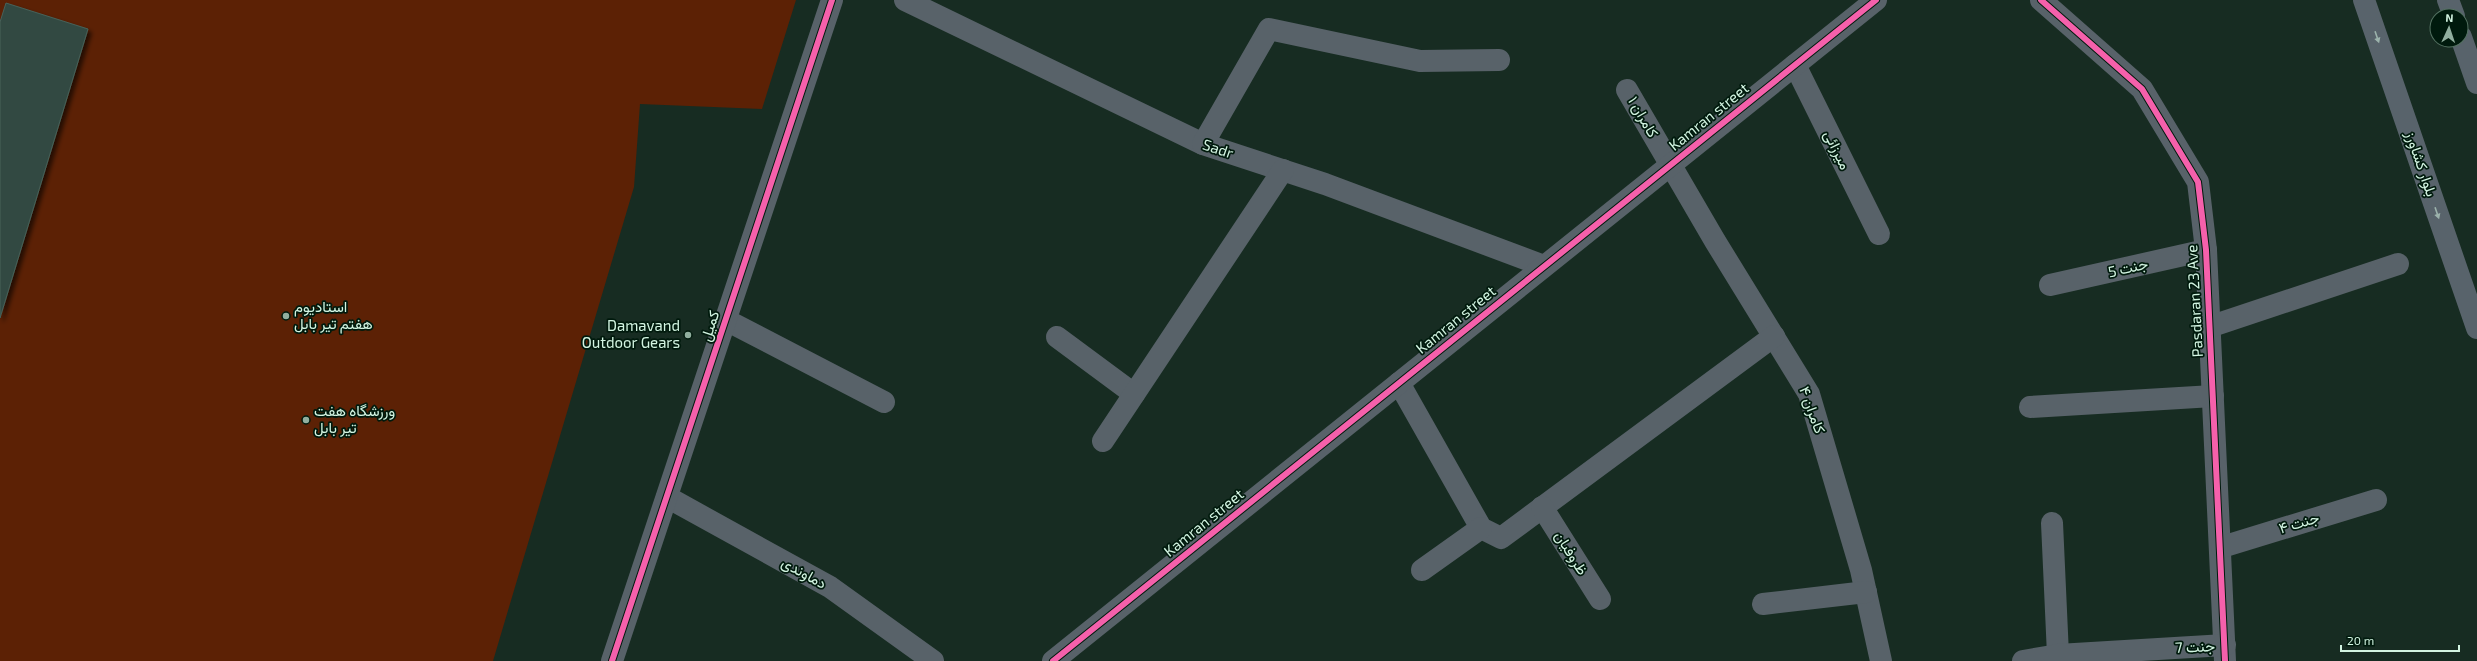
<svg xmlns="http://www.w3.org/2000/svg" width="2477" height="661" font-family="'Exo 2',Vazirmatn,sans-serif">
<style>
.green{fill:#5c2105}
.building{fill:#324a42;stroke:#47625a;filter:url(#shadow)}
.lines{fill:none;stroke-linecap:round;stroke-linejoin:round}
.street{stroke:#586269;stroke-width:22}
.secondary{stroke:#58636b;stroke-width:22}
.cycleway-casing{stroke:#001a0d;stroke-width:8}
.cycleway{stroke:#f560ab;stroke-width:6}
.oneway{fill:#9cb3ac}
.poi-dot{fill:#91af9f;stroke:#001a0d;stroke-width:1.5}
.labels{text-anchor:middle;stroke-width:3.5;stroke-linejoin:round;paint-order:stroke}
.street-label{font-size:15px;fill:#d3f5e2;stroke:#001a0d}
.poi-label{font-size:15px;fill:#d3f5e2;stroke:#001a0d;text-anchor:start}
</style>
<defs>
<filter id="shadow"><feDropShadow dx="3.5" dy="3.5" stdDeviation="2" flood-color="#0009"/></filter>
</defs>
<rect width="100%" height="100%" fill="#172c22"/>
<!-- green -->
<polygon class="green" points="0,0 796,0 762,109 640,104 634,187 493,661 0,661"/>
<!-- building -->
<polygon class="building" points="6,3 88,29 0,318 0,22"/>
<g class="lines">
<!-- street -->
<g class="street">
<polyline points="905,0 1203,144 1325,184 1544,266"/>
<polyline points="2041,0 2142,89 2198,182 2206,250 2225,661"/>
<polyline points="1795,65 1879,234"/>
<polyline points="1627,90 1715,241 1809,394 1861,570 1881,661"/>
<polyline points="1203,144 1269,29 1420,61 1499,60"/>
<polyline points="2050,285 2206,250"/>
<polyline points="726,320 884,402"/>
<polyline points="2209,327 2398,264"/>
<polyline points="1057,337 1134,394"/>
<polyline points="1399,383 1481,528 1501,538 1774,336"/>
<polyline points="2030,407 2213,396"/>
<polyline points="1103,441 1283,170"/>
<polyline points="667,497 830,587 933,661"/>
<polyline points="1542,507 1600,599"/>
<polyline points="2052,523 2058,655"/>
<polyline points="2222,547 2376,500"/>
<polyline points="1422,570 1481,528"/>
<polyline points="1763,604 1866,592"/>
<polyline points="612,661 832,0"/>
<polyline points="1053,661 1876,0"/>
<polyline points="2023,661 2058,655 2225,645"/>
</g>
<!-- secondary -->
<g class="secondary">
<polyline points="2364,0 2477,328"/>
<polyline points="2448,0 2454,16"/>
<polyline points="2461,37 2477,83"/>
</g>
<!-- cycleway casing -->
<g class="cycleway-casing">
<g id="cycleway">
<polyline points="2041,0 2142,89 2198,182 2206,250 2225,661"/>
<polyline points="612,661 832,0"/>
<polyline points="1053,661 1876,0"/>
</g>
</g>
<!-- cycleway -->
<use href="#cycleway" class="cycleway"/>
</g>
<!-- one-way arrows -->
<defs><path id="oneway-solid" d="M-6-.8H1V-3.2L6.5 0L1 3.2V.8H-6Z"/></defs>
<g class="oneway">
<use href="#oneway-solid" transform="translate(2377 37) rotate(71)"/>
<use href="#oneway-solid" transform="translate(2437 213) rotate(71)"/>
</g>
<!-- markers -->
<g class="poi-dot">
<circle cx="286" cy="316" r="4"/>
<circle cx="688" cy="335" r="4"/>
<circle cx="306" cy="420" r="4"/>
</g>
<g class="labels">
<!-- street labels -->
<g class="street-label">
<text transform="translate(1643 117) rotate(60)" y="5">کامران ۱</text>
<text transform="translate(1709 117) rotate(-39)" y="5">Kamran street</text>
<text transform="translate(1218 149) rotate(19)" y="5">Sadr</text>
<text transform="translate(1837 150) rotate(64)" y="5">میرزائی</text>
<text transform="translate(2421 164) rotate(71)" y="5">بلوار کشاورز</text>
<text transform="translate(2128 268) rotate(-13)" y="5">جنت 5</text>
<text transform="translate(2195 301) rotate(-93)" y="5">Pasdaran 23 Ave</text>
<text transform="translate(1456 320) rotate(-39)" y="5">Kamran street</text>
<text transform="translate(710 326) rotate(-72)" y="5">کمیل</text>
<text transform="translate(1812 410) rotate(70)" y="5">کامران ۴</text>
<text transform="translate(1204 523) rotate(-39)" y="5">Kamran street</text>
<text transform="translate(2299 523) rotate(-17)" y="5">جنت ۴</text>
<text transform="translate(1571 553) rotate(58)" y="5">ظروفیان</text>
<text transform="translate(804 573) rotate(29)" y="5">دماوندی</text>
<text transform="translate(2195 647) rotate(-3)" y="5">جنت 7</text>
</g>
<!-- poi labels -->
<g class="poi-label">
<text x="294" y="312">استادیوم<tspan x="294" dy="17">هفتم تیر بابل</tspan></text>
<text x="680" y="331" text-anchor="end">Damavand<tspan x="680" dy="17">Outdoor Gears</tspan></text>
<text x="314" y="416">ورزشگاه هفت<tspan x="314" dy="17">تیر بابل</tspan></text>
</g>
</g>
<!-- north arrow -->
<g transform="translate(2449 28) rotate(3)"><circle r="19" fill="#001a0d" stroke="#547262"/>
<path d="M0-3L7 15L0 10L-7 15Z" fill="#91af9f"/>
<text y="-6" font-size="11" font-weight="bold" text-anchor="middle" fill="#d3f5e2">N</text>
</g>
<!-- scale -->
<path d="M2341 645v6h118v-6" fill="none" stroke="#d3f5e2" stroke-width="2"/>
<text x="2347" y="645" font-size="12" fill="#d3f5e2" stroke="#001a0d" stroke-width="3" paint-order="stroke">20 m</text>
</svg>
